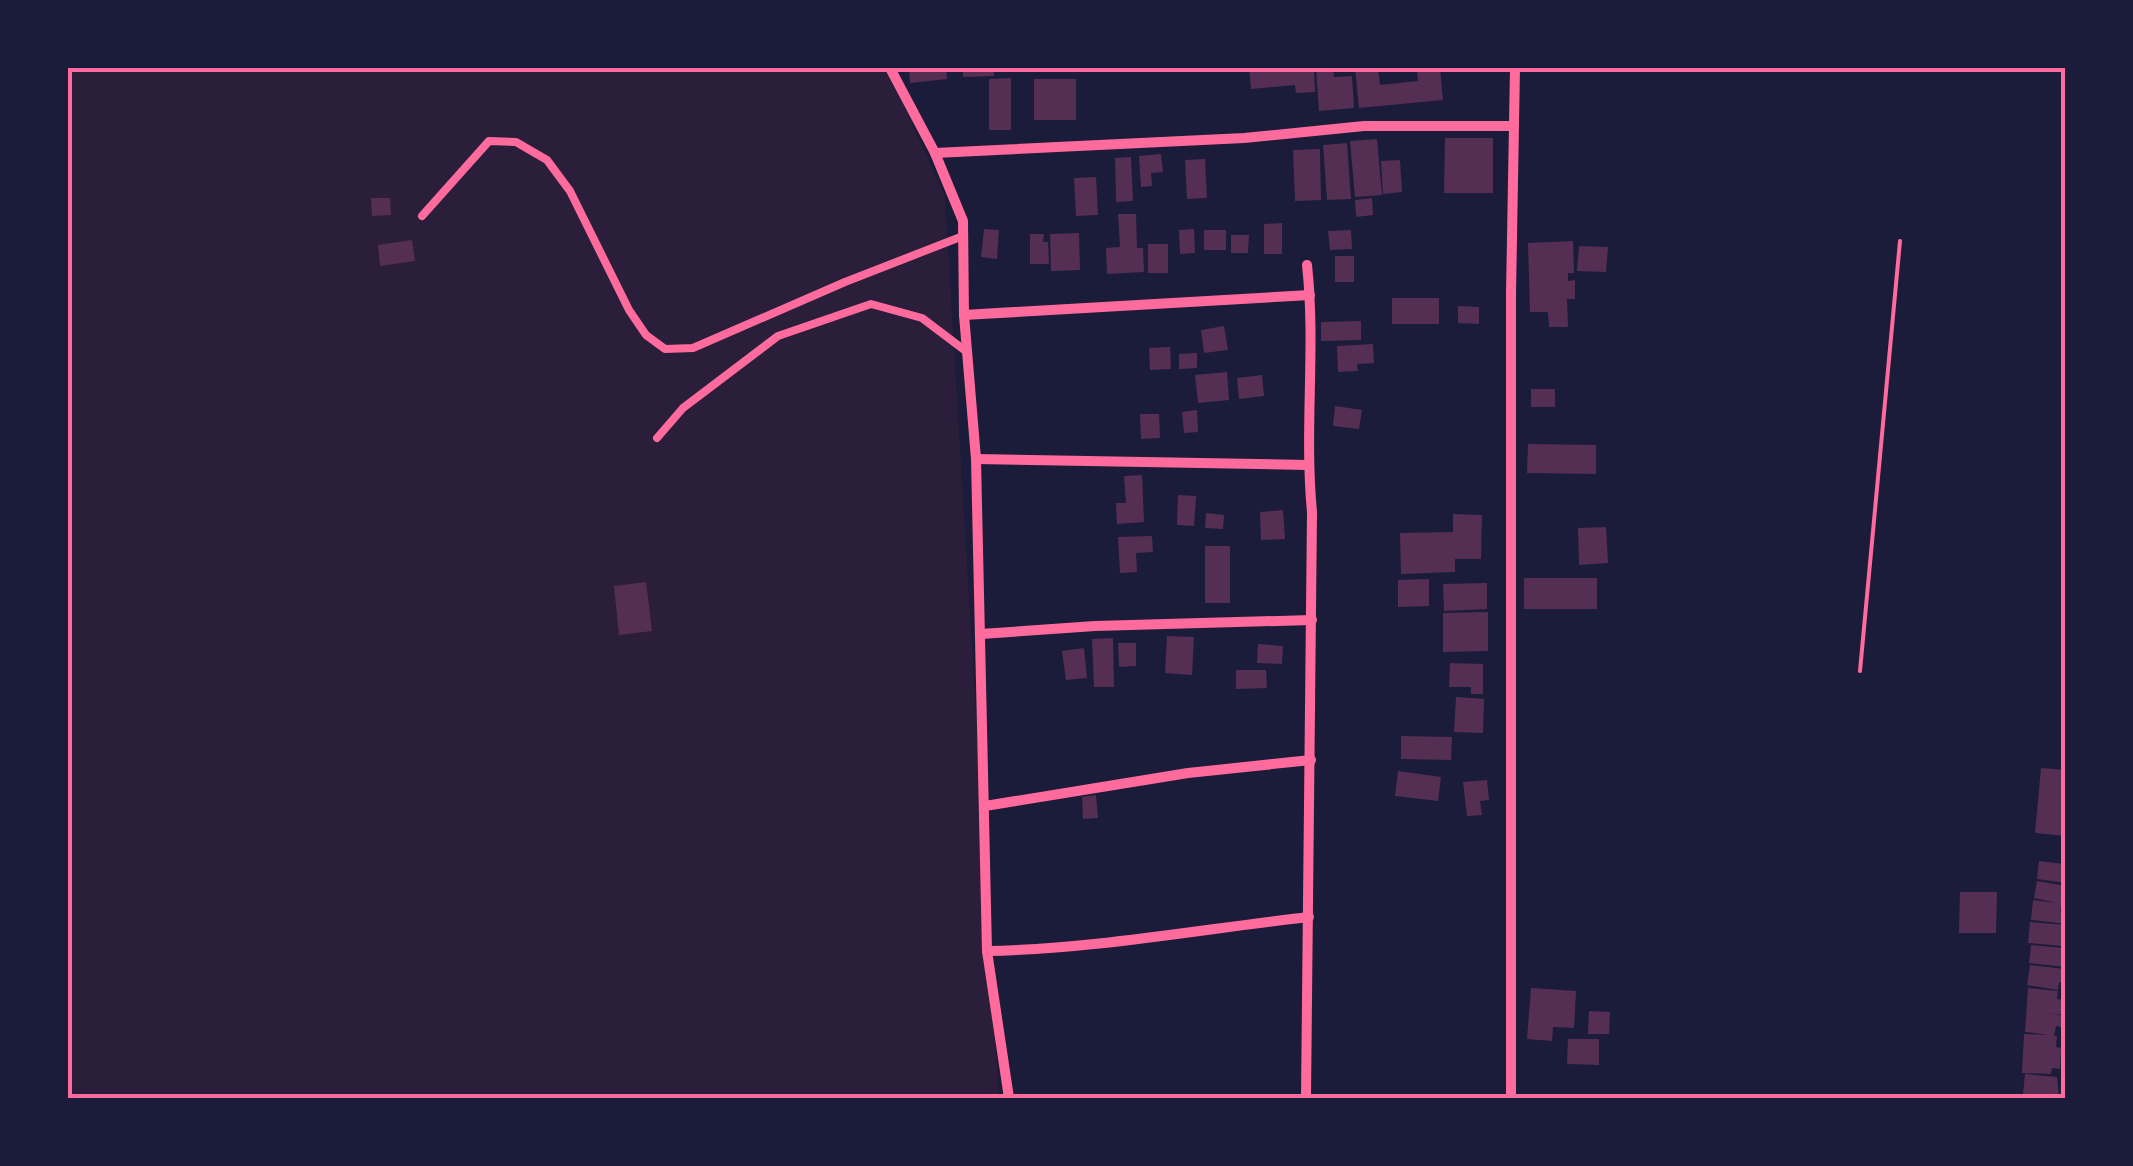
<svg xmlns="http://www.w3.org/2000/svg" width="2133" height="1166" font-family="'Fira Sans',sans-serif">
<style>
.green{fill:#2a1e3b}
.building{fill:#542f53}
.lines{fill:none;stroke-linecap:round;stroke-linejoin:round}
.path{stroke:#ff6b9d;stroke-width:4}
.service{stroke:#ff6b9d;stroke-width:8}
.minor{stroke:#ff6b9d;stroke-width:10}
.neatline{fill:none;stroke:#ff6b9d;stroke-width:4}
</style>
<rect width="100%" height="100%" fill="#1b1b3a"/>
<!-- green -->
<polygon class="green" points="68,68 887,68 945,197 999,1098 68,1098"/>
<!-- building -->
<g class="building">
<polygon points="909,68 946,68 947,79 910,83"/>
<polygon points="963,68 994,68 994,76 963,77"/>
<polygon points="1249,68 1314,68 1315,92 1296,93 1295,85 1251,89"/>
<polygon points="1316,68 1333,68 1334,77 1352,76 1354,108 1319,111"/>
<polygon points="1355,68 1378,68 1380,85 1418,81 1417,70 1440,68 1443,100 1359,108"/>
<polygon points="1011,78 1011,130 989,130 989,79"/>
<rect x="1034" y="79" width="42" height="41"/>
<polygon points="1445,138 1493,138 1493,193 1444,193"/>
<polygon points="1377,139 1382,195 1355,197 1350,141"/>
<polygon points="1347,143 1351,199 1327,200 1323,145"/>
<polygon points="1320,149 1321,200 1295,201 1293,150"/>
<polygon points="1161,154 1163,172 1151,173 1152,186 1141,187 1139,156"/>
<polygon points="1131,157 1133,201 1116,202 1115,158"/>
<polygon points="1205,159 1207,198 1187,199 1185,160"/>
<polygon points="1400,160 1402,192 1383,194 1381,161"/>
<polygon points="1096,177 1098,215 1076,216 1074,178"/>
<polygon points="371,198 390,198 391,215 372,216"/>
<polygon points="1372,198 1373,215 1356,217 1355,200"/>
<polygon points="1118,214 1136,214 1137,248 1143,248 1144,272 1107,274 1106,248 1120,247"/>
<polygon points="1282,223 1282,254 1264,254 1264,224"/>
<polygon points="984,229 999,230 997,259 981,257"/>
<polygon points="1194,229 1195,253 1180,254 1179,230"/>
<rect x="1204" y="230" width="22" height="20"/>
<polygon points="1351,230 1352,249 1330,250 1328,231"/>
<polygon points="1079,233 1080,270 1051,271 1050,234"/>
<polygon points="1030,234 1044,234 1043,242 1048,242 1049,264 1030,264"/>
<polygon points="1231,235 1249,235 1248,253 1231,253"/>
<polygon points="412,240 415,261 380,266 378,245"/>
<polygon points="1573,241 1574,273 1568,273 1568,281 1575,280 1575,299 1567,299 1568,327 1549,327 1548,312 1530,312 1528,243"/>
<rect x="1148" y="244" width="20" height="29"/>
<polygon points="1579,246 1608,247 1606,272 1577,271"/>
<rect x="1335" y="256" width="19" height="26"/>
<rect x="1392" y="298" width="47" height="26"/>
<polygon points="1458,306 1479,307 1479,324 1458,323"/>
<polygon points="1361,321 1361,340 1321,341 1321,322"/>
<polygon points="1224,326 1228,350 1204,353 1201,330"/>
<polygon points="1373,344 1374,363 1357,364 1358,371 1338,372 1337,346"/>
<polygon points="1170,347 1171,369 1150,370 1149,348"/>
<polygon points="1197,353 1197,368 1179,369 1179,354"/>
<polygon points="1227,372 1229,400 1198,403 1195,375"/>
<polygon points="1262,375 1264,396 1239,399 1237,378"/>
<rect x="1531" y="389" width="24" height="18"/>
<polygon points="1335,406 1362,410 1359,429 1333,426"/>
<polygon points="1197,410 1198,432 1184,433 1182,412"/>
<polygon points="1140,414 1159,414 1160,438 1141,439"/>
<polygon points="1528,444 1596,445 1596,474 1527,473"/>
<polygon points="1142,475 1144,522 1117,524 1116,503 1126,503 1124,476"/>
<polygon points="1178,495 1196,496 1194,526 1177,525"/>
<polygon points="1283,510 1285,539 1261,540 1260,512"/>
<polygon points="1206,513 1224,515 1223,529 1205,528"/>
<polygon points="1453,514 1482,515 1481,559 1455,559 1455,572 1401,574 1400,533 1453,532"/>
<polygon points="1606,527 1608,563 1579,565 1578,528"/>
<polygon points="1152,536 1153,552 1136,553 1137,572 1120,573 1118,537"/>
<rect x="1205" y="546" width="25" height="57"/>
<rect x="1524" y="578" width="73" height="31"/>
<polygon points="1429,579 1429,606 1398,607 1398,580"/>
<polygon points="646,582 652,631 619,635 614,586"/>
<polygon points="1487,583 1487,609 1444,611 1443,584"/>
<polygon points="1488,612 1488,651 1443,652 1443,613"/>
<polygon points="1167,636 1194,637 1192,675 1165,673"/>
<polygon points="1113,638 1114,687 1094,687 1092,639"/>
<polygon points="1118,643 1136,643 1136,666 1119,667"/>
<polygon points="1258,644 1283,646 1282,664 1257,663"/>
<polygon points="1084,648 1087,678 1066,680 1062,651"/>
<polygon points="1450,663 1483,664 1483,694 1471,694 1471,687 1449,687"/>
<polygon points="1236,670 1266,670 1267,688 1236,689"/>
<polygon points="1456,697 1484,699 1483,733 1454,732"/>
<polygon points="1401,736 1452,737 1451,760 1401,759"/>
<polygon points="2041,768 2066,770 2066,836 2035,833"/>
<polygon points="1398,771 1441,777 1438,801 1395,796"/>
<polygon points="1487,780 1489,800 1480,801 1482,815 1467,816 1463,782"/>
<polygon points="1096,795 1098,818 1083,819 1082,797"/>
<polygon points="2039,861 2064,864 2066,883 2037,879"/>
<polygon points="2037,881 2066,886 2060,912 2066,912 2066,924 2031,920 2033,900 2057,903 2034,898"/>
<polygon points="1960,892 1997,892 1996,933 1959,933"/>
<polygon points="2030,922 2066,925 2061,946 2028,943"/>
<polygon points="2031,945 2062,948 2066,967 2029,963"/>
<polygon points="2030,965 2065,969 2063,983 2059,982 2058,990 2027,985"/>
<polygon points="1531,988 1576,991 1574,1028 1553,1027 1552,1041 1527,1039"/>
<polygon points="2028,988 2058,991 2057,999 2064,1000 2062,1015 2050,1013 2063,1016 2061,1027 2056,1026 2054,1036 2057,1036 2056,1047 2061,1048 2060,1069 2052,1068 2051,1074 2022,1073 2024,1034 2050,1035 2025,1032"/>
<polygon points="1589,1011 1610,1012 1609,1034 1588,1034"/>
<polygon points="1568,1039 1599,1039 1599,1065 1567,1064"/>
<polygon points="2025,1074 2057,1077 2059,1097 2023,1094"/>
</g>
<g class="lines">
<!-- path -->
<polyline class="path" points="1860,671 1900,241"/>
<!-- service -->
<g class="service">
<polyline points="422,216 489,141 516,142 547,160 570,191 629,310 646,335 665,349 693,348 845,282 963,236"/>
<polyline points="657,438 683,408 778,336 871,304 922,318 967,352"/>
</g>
<!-- minor -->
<g class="minor">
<polyline points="890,68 935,153 963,221 964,315 976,459 987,951 1009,1098"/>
<polyline points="935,153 1244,138 1364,126 1512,126"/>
<polyline points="964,315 1310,295"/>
<polyline points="976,459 1307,465"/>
<polyline points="981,634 1095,626 1312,620"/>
<polyline points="985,806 1188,773 1311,760"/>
<path d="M987 951C1095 949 1202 929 1309 917"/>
<path d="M1306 1098 1312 512C1304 429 1316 347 1307 265"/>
<polyline points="1511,1098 1511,294 1515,68"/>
</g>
</g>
<!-- border -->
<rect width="2133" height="1166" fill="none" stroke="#1b1b3a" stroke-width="140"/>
<rect x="70" y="70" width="1993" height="1026" class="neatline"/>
</svg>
